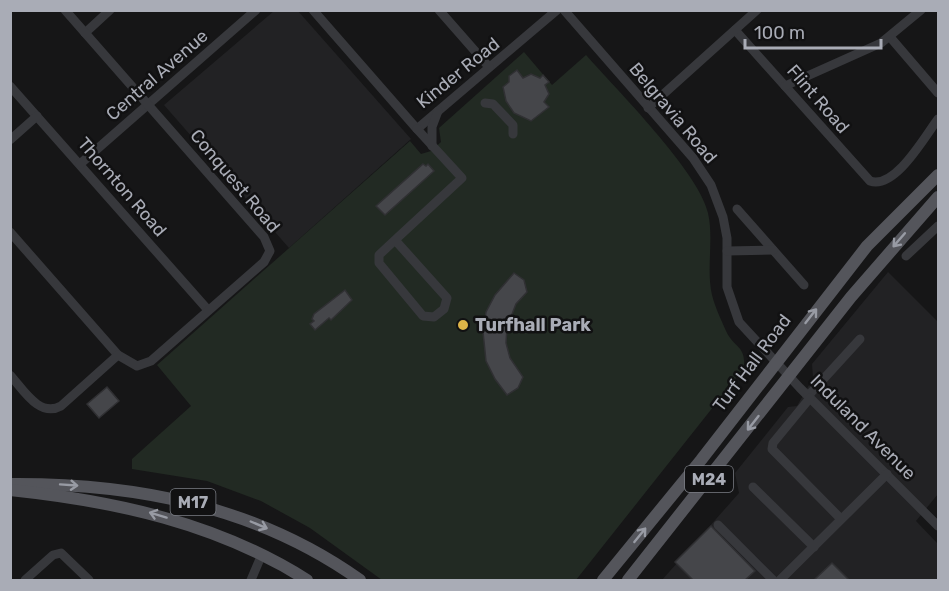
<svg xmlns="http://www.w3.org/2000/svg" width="949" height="591" font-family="Rubik,sans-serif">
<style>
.built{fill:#222224}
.green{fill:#222a23}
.building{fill:#45464a;stroke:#303033;stroke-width:1.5}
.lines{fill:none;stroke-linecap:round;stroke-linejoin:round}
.minor{stroke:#37383c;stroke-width:9}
.major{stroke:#54555b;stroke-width:12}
.oneway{stroke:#989ba4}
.poi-dot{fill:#ddb448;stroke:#111112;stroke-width:2}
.labels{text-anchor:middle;stroke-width:5;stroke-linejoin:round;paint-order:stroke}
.shield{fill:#111112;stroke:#7b7e85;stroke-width:1.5}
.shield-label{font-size:16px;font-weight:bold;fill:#a9acb6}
.street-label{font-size:18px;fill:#a9acb6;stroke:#111112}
.poi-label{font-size:18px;font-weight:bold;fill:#a9acb6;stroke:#111112;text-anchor:start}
</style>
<rect width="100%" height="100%" fill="#161617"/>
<!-- built -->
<g class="built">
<polygon points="274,11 298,11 411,139 289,248 164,105"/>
<polygon points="888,272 938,322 938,494 916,521 938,544 938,580 662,580 739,493 735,473 788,407 797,406 813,378 812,364"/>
</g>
<!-- green -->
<path class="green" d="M524 52 552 85 586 55C616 89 699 172 708 213 714 239 706 269 712 295 715 307 722 322 727 333 735 348 746 346 744 368L576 580H382L310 528 261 501 207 481 132 469V459L191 406 157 365 410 141 421 154 431 151 441 142 439 128Z"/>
<!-- building -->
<g class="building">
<polygon points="517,70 523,78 531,74 540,78 543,75 549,82 545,85 549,94 544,102 549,107 531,121 514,113 506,101 503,87 509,82 509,76"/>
<polygon points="423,164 426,166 428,164 434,171 385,215 376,206"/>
<polygon points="514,273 524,280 527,292 516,304 507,327 506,343 510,358 523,377 518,388 507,395 495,379 486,361 483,332 486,312 495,295"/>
<polygon points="345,290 352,300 331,320 329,318 315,330 310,324 314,321 312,319 314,314"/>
<polygon points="107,387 119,401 99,418 87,404"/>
<polygon points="711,526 755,571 745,580 693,580 675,562"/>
<polygon points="832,563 849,580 814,580"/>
</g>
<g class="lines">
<!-- minor -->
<g class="minor">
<polyline points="313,10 417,129 557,10"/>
<polyline points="439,10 489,67"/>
<polyline points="564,10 693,158 711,185 723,217 727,238 727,287 739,322 800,388 938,526"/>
<path d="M735 30 870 181C895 190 925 136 938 119"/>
<polyline points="85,33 110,10"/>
<polyline points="890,37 938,93"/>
<polyline points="10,86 208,310"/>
<polyline points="785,86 881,43 921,10"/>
<polyline points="485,103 493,104 513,125 513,134"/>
<polyline points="648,108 757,10"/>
<polyline points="10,140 37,116"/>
<polyline points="432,146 432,127 438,111"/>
<polyline points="80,164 256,10"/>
<polyline points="737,209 804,285"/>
<polyline points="10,232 118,355 137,366 151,361 264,262 270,251 264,237 65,10"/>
<polyline points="395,240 379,255 379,263 423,316 434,317 444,309 447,298 395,240 462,178 417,129"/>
<polyline points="727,251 773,250"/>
<polyline points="906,256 938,226"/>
<path d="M10 375C23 389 39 418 61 406L118 355"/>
<polyline points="808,396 860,339"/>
<polyline points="810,398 773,443 772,449 841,519"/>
<polyline points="753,487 814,547"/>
<polyline points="718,525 773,580"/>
<polyline points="25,580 53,555 61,553 89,580"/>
<polyline points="251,580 262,554"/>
<polyline points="780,580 887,474"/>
</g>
<!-- major -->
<g class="major">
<path d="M10 484C135 483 256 506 360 580"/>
<path d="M10 490C115 501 217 523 307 580"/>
<polyline points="603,580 701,460 867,246 938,175"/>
<polyline points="628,580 851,297 938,197"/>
</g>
</g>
<!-- one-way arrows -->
<defs><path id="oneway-shaft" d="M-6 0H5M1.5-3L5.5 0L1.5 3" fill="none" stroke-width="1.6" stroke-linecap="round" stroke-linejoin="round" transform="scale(1.5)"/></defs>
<g class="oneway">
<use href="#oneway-shaft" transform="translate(899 240) rotate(131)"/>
<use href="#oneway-shaft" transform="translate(811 316) rotate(-52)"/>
<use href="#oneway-shaft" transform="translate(753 423) rotate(128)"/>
<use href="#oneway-shaft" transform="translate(69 485) rotate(4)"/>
<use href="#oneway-shaft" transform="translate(158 515) rotate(-163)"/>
<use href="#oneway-shaft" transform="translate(259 525) rotate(23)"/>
<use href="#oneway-shaft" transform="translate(640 535) rotate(-51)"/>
</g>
<!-- markers -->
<circle class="poi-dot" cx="463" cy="325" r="6"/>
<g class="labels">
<!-- shield labels -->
<g class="shield">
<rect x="685" y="466" width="48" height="26" rx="4.5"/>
<rect x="170.5" y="489" width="45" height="26" rx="4.5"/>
</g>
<g class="shield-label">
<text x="709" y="485">M24</text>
<text x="193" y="508">M17</text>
</g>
<!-- street labels -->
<g class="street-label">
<text transform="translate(458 73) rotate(-39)" y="6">Kinder Road</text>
<text transform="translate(157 75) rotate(-41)" y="6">Central Avenue</text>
<text transform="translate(818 99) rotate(49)" y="6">Flint Road</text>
<text transform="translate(673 113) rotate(50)" y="6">Belgravia Road</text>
<text transform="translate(235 181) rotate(50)" y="6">Conquest Road</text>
<text transform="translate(122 187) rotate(49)" y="6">Thornton Road</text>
<text transform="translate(752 363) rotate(-53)" y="6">Turf Hall Road</text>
<text transform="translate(863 427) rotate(45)" y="6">Induland Avenue</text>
</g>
<!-- poi labels -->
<g class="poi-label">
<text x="475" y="331">Turfhall Park</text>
</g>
</g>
<!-- border -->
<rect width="949" height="591" fill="none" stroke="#a9acb6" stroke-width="24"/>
<!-- scale -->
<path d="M745 39v9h136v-9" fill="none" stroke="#a9acb6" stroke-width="3"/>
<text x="754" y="39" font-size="18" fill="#a9acb6" stroke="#111112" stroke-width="4.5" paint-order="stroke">100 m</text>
</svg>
